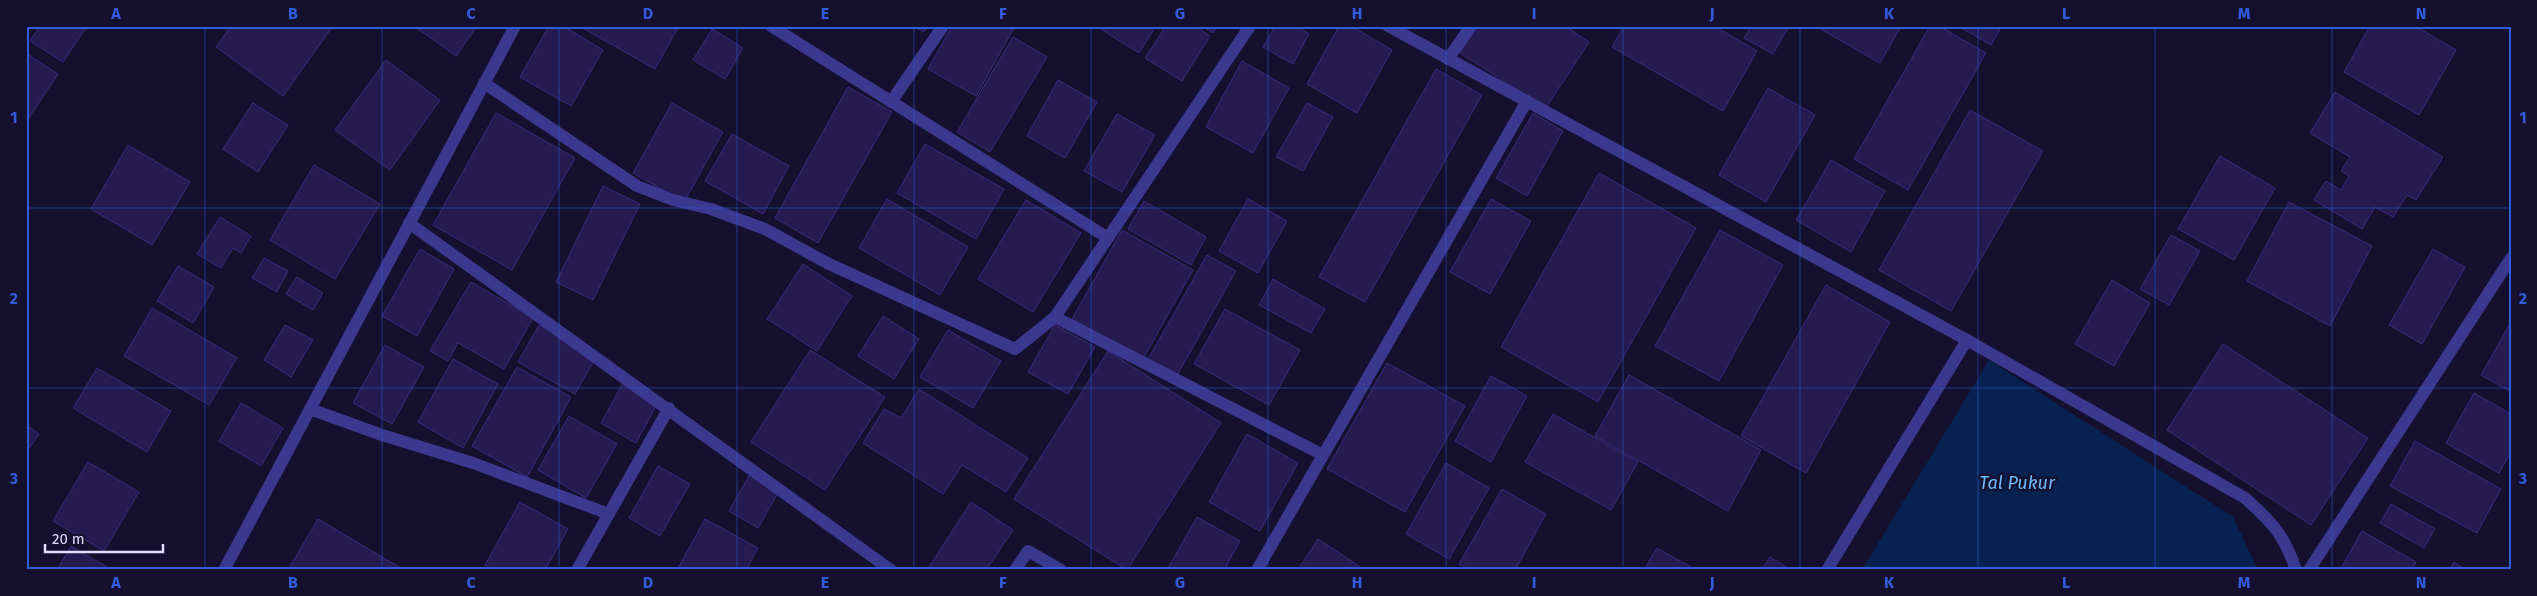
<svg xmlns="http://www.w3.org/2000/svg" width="2537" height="596" font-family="'Fira Sans',sans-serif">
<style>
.water{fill:#072250}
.building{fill:#251b50;stroke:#3b2b7e}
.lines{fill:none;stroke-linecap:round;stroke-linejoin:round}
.street{stroke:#3b3890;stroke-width:12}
.grid{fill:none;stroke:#315cdc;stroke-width:1;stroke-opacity:0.55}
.labels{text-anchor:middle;stroke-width:4.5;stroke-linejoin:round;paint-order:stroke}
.water-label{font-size:18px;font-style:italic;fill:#6bbbff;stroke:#15102e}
.neatline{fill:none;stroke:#315cdc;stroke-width:2}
.grid-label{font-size:16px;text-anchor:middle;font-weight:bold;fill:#315cdc}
</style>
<rect width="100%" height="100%" fill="#15102e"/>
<!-- water -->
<polygon class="water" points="1989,360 2233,517 2258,570 1862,570"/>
<!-- building -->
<g class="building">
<polygon points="40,26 87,26 63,62 30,41"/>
<polygon points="231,26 333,26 283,96 216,47"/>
<polygon points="414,26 477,26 456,56"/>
<polygon points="549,26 563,26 603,50 571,106 520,77"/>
<polygon points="579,26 679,26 655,69"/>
<polygon points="913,26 928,26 924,32"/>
<polygon points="952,26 1015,26 976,96 928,69"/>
<polygon points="1096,26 1156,26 1139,53"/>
<polygon points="1166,26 1195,26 1210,36 1182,81 1145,58"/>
<polygon points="1202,26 1217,26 1213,33"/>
<polygon points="1275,26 1295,26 1309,34 1293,64 1263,47"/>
<polygon points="1339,26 1351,26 1392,50 1357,113 1307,84"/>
<polygon points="1477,26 1565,26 1589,42 1546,108 1460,53"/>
<polygon points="1624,26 1714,26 1757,51 1723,111 1612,47"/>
<polygon points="1751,26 1789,26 1773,54 1744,38"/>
<polygon points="1815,26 1901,26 1880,63"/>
<polygon points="1930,26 1939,26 1986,53 1908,190 1854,159"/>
<polygon points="1958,26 2002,26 1991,45"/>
<polygon points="2370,26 2415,26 2456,50 2419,115 2344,72"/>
<polygon points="712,29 743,48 725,79 693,60"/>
<polygon points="1013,37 1047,57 990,152 957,132"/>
<polygon points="26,53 58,74 26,122"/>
<polygon points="386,60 440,100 390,170 335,130"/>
<polygon points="1242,61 1289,88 1253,153 1206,127"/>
<polygon points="1436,69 1482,95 1365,302 1319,277"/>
<polygon points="1058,80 1097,102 1065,158 1027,136"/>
<polygon points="848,87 892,112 818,243 775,218"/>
<polygon points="1768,88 1815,115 1766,202 1719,175"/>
<polygon points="2335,92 2443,157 2416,200 2407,195 2393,217 2375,207 2362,229 2314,200 2326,181 2341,190 2349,176 2341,171 2350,157 2310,133"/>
<polygon points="253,103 288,125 258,172 223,149"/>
<polygon points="672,103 723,132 684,202 633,173"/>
<polygon points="1307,103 1333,117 1303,171 1276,157"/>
<polygon points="1970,110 2043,151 1951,311 1879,270"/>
<polygon points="496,113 575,158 512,270 433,225"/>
<polygon points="1533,113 1563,131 1527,196 1496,178"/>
<polygon points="1117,114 1155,135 1122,192 1084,171"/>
<polygon points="732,134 789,166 763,214 705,181"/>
<polygon points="925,144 1004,189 976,239 897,193"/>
<polygon points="128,145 190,182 152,245 91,209"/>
<polygon points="2220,156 2275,188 2234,260 2178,229"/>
<polygon points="1831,160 1885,191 1851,252 1796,220"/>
<polygon points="314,165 380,204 335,279 270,240"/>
<polygon points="1599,173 1696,228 1598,402 1501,347"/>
<polygon points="603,186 640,204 593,300 556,282"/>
<polygon points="887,199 968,247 940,295 859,248"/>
<polygon points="1248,199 1287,221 1258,273 1219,251"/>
<polygon points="1491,199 1531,221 1490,294 1450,272"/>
<polygon points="1026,200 1081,233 1033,312 978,279"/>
<polygon points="1144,201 1206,237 1191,265 1128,229"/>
<polygon points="2289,202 2372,246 2330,326 2247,281"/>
<polygon points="220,217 251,236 241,253 233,248 221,268 197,254"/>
<polygon points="1122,230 1193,270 1143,359 1072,319"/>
<polygon points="1720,230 1783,265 1719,381 1655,346"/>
<polygon points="2171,235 2200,251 2169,305 2140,289"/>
<polygon points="420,249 454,269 417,336 382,316"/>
<polygon points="2433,249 2465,267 2422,344 2389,325"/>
<polygon points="1207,255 1236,271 1176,377 1147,361"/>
<polygon points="264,258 288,271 277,292 252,278"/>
<polygon points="803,264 852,296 817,351 767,319"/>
<polygon points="178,266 214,287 193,323 157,301"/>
<polygon points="297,277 323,293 313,310 286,294"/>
<polygon points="1273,279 1325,309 1311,333 1259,305"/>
<polygon points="2112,280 2150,303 2114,366 2075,344"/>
<polygon points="471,282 533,318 504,369 458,343 448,361 430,351"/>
<polygon points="1826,285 1890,322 1806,473 1741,436"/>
<polygon points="152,308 237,358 209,405 124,356"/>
<polygon points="1225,309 1300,350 1269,405 1194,364"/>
<polygon points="883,316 919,339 894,379 858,356"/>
<polygon points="2511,322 2511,392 2481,375"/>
<polygon points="285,325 313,340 291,377 264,360"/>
<polygon points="539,325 596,357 575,394 518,362"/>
<polygon points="1055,325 1095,347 1068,394 1028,372"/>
<polygon points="948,330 1001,361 973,408 920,377"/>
<polygon points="2223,344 2368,438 2311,525 2167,430"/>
<polygon points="385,345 424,367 392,424 353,403"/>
<polygon points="810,350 885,397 825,490 751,442"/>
<polygon points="1108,351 1221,423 1127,570 1014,499"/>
<polygon points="453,359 498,384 463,448 418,422"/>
<polygon points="1387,363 1465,406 1405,512 1327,469"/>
<polygon points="517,367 571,397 527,477 472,446"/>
<polygon points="97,368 171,411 147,452 73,408"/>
<polygon points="1629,375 1761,450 1728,511 1595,436"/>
<polygon points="1491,376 1527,396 1491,462 1455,441"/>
<polygon points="623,383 658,402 636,443 601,423"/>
<polygon points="919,389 1028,458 1006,492 962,465 943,494 863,443 884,409 901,418"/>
<polygon points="2474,393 2511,414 2511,452 2499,473 2446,443"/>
<polygon points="241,403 283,428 261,466 219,441"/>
<polygon points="1553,414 1638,462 1611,510 1525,462"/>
<polygon points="569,416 617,444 586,498 538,470"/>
<polygon points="26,425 39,434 26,453"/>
<polygon points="1247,434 1298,463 1260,531 1209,502"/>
<polygon points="2415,441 2501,489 2477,533 2390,486"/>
<polygon points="88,462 139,492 104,551 53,521"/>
<polygon points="1446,463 1489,488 1449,559 1406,534"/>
<polygon points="658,466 690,484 660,536 629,518"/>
<polygon points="750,474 779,491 758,528 729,511"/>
<polygon points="1502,489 1546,514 1515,570 1470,570 1459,564"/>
<polygon points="520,502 568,529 545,570 493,570 485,565"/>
<polygon points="971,502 1013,530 986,570 934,570 929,567"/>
<polygon points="2391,504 2435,529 2424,548 2380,523"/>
<polygon points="1197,517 1240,541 1224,570 1167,570"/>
<polygon points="318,519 404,570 288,570"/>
<polygon points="705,519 758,548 746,570 677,570"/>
<polygon points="2362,531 2416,562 2412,570 2340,570"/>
<polygon points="1318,539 1365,570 1298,570"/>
<polygon points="71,546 112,570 57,570"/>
<polygon points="1657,548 1696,570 1644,570"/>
<polygon points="1770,557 1791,570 1762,570"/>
<polygon points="2454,562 2466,570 2449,570"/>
</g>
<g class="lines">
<!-- street -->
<g class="street">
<polyline points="771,26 1108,238"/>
<path d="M1388 26 1967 340 2245 498C2273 523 2284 535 2296 570"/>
<polyline points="1448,59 1471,26"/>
<polyline points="484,83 637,186 673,200 711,209 765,229 827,263 1015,349 1055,317 1323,455"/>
<polyline points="891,102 943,26"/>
<polyline points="409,223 891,570"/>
<polyline points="1055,317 1250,26"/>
<polyline points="310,409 382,435 473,463 609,514"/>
<polyline points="224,570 515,26"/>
<polyline points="577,570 669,408"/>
<polyline points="1015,570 1028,551 1061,570"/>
<polyline points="1257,570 1527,101"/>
<polyline points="1827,570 1967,340"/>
<polyline points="2309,570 2511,258"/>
</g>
</g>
<!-- grid -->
<path class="grid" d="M205 26V570M382 26V570M559 26V570M737 26V570M914 26V570M1091 26V570M1268 26V570M1446 26V570M1623 26V570M1800 26V570M1978 26V570M2155 26V570M2332 26V570M26 208H2511M26 388H2511"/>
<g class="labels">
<!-- water labels -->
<g class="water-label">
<text x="2017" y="489">Tal Pukur</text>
</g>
</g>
<!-- border -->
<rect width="2537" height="596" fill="none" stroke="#15102e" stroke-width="55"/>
<!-- scale -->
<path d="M45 544v8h118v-8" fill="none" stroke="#e1ddff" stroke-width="2.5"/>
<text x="52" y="544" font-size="15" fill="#e1ddff" stroke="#15102e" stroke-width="4" paint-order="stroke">20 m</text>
<rect x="28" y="28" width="2482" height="540" class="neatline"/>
<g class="grid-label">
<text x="116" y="19">A</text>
<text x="293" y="19">B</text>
<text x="471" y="19">C</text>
<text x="648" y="19">D</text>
<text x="825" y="19">E</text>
<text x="1003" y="19">F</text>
<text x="1180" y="19">G</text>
<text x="1357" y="19">H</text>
<text x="1534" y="19">I</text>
<text x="1712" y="19">J</text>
<text x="1889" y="19">K</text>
<text x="2066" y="19">L</text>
<text x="2244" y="19">M</text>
<text x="2421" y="19">N</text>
<text x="14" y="123">1</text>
<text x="2523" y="123">1</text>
<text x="14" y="304">2</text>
<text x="2523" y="304">2</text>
<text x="14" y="484">3</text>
<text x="2523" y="484">3</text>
<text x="116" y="588">A</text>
<text x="293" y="588">B</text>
<text x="471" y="588">C</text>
<text x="648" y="588">D</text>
<text x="825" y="588">E</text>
<text x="1003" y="588">F</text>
<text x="1180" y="588">G</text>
<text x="1357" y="588">H</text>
<text x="1534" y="588">I</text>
<text x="1712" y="588">J</text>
<text x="1889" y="588">K</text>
<text x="2066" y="588">L</text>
<text x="2244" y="588">M</text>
<text x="2421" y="588">N</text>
</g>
</svg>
